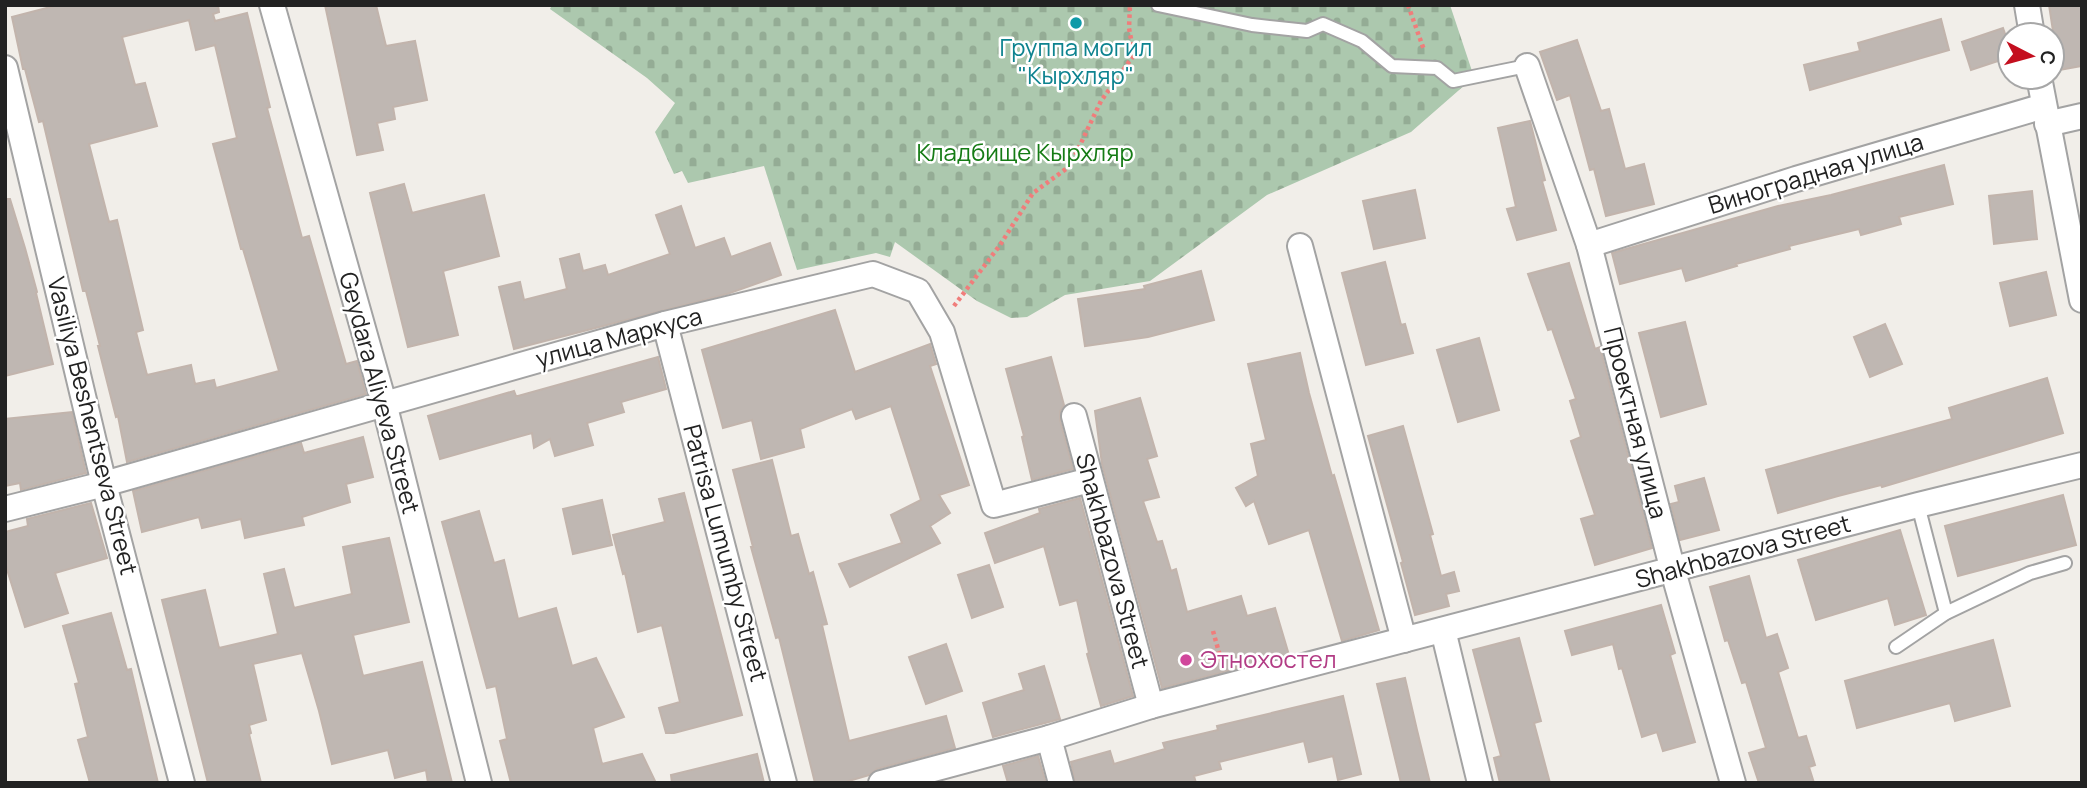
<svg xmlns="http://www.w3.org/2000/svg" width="2087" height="788" font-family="Manrope,sans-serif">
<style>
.cemetery{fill:url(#cemetery-stones)}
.building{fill:#bfb7b2;stroke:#c2b4ac;stroke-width:2;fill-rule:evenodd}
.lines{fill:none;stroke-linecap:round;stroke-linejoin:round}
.service-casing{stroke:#a3a3a3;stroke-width:16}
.minor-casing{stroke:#a3a3a3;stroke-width:28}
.path{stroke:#f07d7b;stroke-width:4.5;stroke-dasharray:3.5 3.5;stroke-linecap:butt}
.service{stroke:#fff;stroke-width:12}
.minor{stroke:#fff;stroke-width:24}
.culture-dot{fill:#0f9aa8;stroke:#fff;stroke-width:2.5}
.hotel-dot{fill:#d1479c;stroke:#fff;stroke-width:2.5}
.labels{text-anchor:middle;stroke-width:5;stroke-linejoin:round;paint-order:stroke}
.culture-label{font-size:24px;fill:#0d838f;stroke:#fff}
.park-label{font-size:24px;fill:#157b15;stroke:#fff}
.street-label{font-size:24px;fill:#222;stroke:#fff}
.hotel-label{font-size:24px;fill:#b23c85;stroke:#fff;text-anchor:start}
</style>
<defs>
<pattern id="cemetery-stones" width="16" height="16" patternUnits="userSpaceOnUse" patternTransform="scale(1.75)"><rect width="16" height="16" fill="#acc8ae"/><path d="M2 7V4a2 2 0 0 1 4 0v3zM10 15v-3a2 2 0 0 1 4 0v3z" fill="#94ac95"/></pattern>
</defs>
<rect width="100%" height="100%" fill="#f1eee9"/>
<!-- cemetery -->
<polygon class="cemetery" points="552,5 1450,5 1474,77 1411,132 1267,195 1150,281 1065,295 1027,317 1011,318 977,301 895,242 890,257 876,253 797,270 764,166 688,183 682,171 674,174 655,132 675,103 647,78 550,9"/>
<!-- building -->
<g class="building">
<path d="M58 5H218L219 12 213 14 215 21 247 13 270 107 267 108 302 238 309 236 346 364 357 361 366 394 127 462 118 416 116 417 98 346H100L86 291H83L43 121 39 122 25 69H23L12 17ZM189 20 196 50 215 45 237 138 213 144 241 249H243L279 371 216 388 214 380 195 384 191 365 147 375 136 332 143 330 117 220 109 222 89 144 157 126 145 83 135 85 122 37Z"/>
<polygon points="325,5 376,5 386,46 415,41 427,100 393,107 395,119 377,123 383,150 357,155"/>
<polygon points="2049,5 2082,5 2082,66 2059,70"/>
<polygon points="1941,19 1949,50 1810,90 1804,65 1860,51 1858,43"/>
<polygon points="2003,28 2010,48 2010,57 1971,70 1962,42"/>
<polygon points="1577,40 1601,111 1609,109 1625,169 1644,164 1654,204 1606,216 1594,169 1590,170 1570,95 1557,100 1540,52"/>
<polygon points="1530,121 1545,180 1542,181 1556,230 1517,240 1507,209 1516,207 1498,128"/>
<polygon points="1944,165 1953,204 1899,217 1901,224 1861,235 1859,229 1789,246 1790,249 1736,264 1737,266 1686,281 1682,268 1620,284 1612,253 1778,206 1831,195"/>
<polygon points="404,184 412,213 484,195 499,256 443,271 458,335 408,347 370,193"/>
<polygon points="1415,190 1425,238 1374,249 1363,201"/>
<polygon points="2032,191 2037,239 1994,244 1989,196"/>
<polygon points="5,199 10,199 25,248 37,292 36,293 53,364 5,376"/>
<polygon points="681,206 695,248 724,238 731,257 770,243 781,275 727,294 514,349 499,287 520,282 524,300 567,289 560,259 579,254 583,271 605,265 608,275 670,254 656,215"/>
<polygon points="1385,262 1401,325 1405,324 1413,353 1366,365 1342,273"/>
<polygon points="1569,263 1595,349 1600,347 1652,548 1595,565 1581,519 1595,515 1571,441 1581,437 1570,401 1576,399 1552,329 1548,330 1528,274"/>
<polygon points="1201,271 1214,320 1148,337 1085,346 1078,299 1145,289 1144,286"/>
<polygon points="2046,272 2056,315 2010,326 2000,283"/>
<polygon points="835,310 855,372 930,344 936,364 930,366 969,485 939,495 950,513 930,526 940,543 850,587 839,564 902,543 891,515 921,500 891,406 856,419 852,409 800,429 804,447 761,459 752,420 723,428 702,350"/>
<polygon points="1685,322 1706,404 1661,417 1639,333"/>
<polygon points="1885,324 1902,364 1870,377 1854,337"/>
<polygon points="1479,338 1499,410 1458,422 1437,350"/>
<polygon points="1300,353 1309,393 1332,476 1334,475 1379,630 1342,641 1309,530 1269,544 1254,501 1246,506 1236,488 1258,476 1251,444 1266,440 1248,364"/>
<polygon points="658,357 666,389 621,402 624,412 587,423 593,445 555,456 550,439 534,448 532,433 440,459 428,416 514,391 516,396 518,396"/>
<polygon points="1051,357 1064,405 1060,411 1060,420 1073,469 1032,480 1022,437 1024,436 1006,369"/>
<polygon points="2047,378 2063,433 1882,487 1881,485 1838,496 1778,513 1766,470 1952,419 1949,408"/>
<polygon points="1140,398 1157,456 1147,459 1159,497 1143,501 1157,542 1162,541 1171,571 1176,569 1187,612 1241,596 1247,616 1275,608 1289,655 1162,688 1102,464 1095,411"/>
<polygon points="72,412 86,473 21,490 20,483 5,486 5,419"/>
<polygon points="1403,426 1433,534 1430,535 1441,576 1454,572 1459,591 1446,594 1449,606 1415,615 1401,563 1403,562 1368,436"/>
<polygon points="363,437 373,477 346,484 350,502 302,517 304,525 245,538 241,519 202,528 199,517 142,532 133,491 301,443 304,453"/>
<polygon points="772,460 791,536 798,534 809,574 813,572 827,624 822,625 849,741 946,716 955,748 877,769 869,775 842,783 815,783 779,637 776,638 751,547 753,547 733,470"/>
<polygon points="1704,478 1719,530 1680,540 1671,504 1679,502 1675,486"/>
<polygon points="684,493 742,715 674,733 666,733 659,708 680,702 662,625 638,632 625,573 623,574 613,535 665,522 659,499"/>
<polygon points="2063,495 2076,545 1958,576 1945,526"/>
<polygon points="1080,498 1133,696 1101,706 1087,654 1089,653 1077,600 1060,605 1044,546 995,563 985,533 1040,513 1039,509"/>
<polygon points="602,500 612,545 573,554 563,509"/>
<polygon points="91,503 107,558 55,573 68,613 25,627 5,563 5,532 28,526 27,519"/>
<polygon points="479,511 494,563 504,560 518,619 556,608 572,666 596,658 624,717 593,728 602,764 642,754 656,783 511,783 500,741 507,739 496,686 487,688 442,522"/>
<polygon points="1900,530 1926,615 1895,625 1888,598 1816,620 1798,560"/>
<polygon points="389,538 409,622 353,635 363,676 422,662 452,783 428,783 426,770 395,778 388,750 332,764 319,711 302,653 253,664 266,720 249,725 251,733 249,734 261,783 208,783 162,600 205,590 219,648 278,634 264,574 284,569 294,608 352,594 343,547"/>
<polygon points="989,565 1003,607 972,618 958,575"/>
<polygon points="1749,576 1766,638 1777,634 1788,668 1778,672 1798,738 1806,736 1815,765 1809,767 1814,783 1759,783 1749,753 1766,748 1746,682 1742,683 1728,640 1725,641 1710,587"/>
<polygon points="1661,605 1675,653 1670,655 1695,742 1663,751 1657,732 1642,737 1622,668 1619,669 1613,644 1572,655 1565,631"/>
<polygon points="111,613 127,670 131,669 158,783 90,783 78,740 88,737 75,684 79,683 63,626"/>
<polygon points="1519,638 1541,721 1534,723 1550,783 1500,783 1494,758 1501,756 1473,650"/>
<polygon points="1993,640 2010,706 1955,721 1950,703 1857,728 1845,681"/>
<polygon points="946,644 962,691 926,704 909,657"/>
<polygon points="1044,666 1060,719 993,737 983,703 1024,690 1019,674"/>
<polygon points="1405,678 1417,730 1430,783 1401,783 1377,684"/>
<polygon points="1343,696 1361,774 1338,780 1333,756 1309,762 1304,741 1219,762 1221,769 1194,776 1196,783 1075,783 1071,762 1110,751 1114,764 1165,749 1163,743 1218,730 1217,726"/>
<polygon points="757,754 764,783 672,783 671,775"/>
<polygon points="1038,756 1046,783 1008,783 1003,766"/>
</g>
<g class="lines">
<!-- service casing -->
<g class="service-casing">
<g id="service">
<polyline points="1158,5 1252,25 1307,31 1323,24 1362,41 1392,66 1437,68 1453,81 1527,66"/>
<polyline points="1918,505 1946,613"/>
<polyline points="1896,647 1946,613 2030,573 2065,563"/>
</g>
</g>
<!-- minor casing -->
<g class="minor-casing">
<g id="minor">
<polyline points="272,5 384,403 479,783"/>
<polyline points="2027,5 2032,35"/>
<polyline points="1527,66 1589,245 1673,571 1733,783"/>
<polyline points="5,68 104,484 182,783"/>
<polyline points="2039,77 2082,300"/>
<polyline points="2047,124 2082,116"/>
<polyline points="1589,245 1796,179 2044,106"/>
<polyline points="1300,246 1404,640"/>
<polyline points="665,324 784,783"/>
<polyline points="1074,416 1151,706"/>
<polyline points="5,509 104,484 665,324 873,274 918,291 942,332 994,505 1090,480"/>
<polyline points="1443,630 1480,783"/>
<polyline points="1049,738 1061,783"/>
<polyline points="881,783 1049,738 1151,706 1918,505 2082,465"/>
</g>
</g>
<!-- path -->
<g class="path">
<polyline points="1408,5 1424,50"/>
<polyline points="954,306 1000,245 1033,193 1070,166 1101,101 1134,55 1129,28 1130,5"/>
<polyline points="1213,631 1222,663"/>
</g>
<!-- service -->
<use href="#service" class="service"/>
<!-- minor -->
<use href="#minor" class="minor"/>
</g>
<!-- markers -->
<circle class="culture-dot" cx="1076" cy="23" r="7"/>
<circle class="hotel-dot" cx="1186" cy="660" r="7"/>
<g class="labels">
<!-- culture labels -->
<g class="culture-label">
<text x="1076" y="56">Группа могил<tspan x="1076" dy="28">"Кырхляр"</tspan></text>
</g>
<!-- park labels -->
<g class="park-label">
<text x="1025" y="161">Кладбище Кырхляр</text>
</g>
<!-- street labels -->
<g class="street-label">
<text transform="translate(1816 174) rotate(-17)" y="8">Виноградная улица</text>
<text transform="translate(619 338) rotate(-15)" y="8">улица Маркуса</text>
<text transform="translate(379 393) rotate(75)" y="8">Geydara Aliyeva Street</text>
<text transform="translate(1635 423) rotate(76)" y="8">Проектная улица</text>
<text transform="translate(92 426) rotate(76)" y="8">Vasiliya Beshentseva Street</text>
<text transform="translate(1743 552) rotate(-15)" y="8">Shakhbazova Street</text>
<text transform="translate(725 553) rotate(75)" y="8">Patrisa Lumumby Street</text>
<text transform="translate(1112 561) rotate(75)" y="8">Shakhbazova Street</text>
</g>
<!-- hotel labels -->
<g class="hotel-label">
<text x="1200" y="668">Этнохостел</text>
</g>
</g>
<!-- border -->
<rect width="2087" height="788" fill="none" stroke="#222222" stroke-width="14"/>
<!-- north arrow -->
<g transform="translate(2031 56) rotate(96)"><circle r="33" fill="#ffffff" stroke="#a7a7a7" stroke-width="2"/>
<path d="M0-5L12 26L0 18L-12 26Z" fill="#c40f1f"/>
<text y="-10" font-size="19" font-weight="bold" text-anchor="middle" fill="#222222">С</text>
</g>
</svg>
